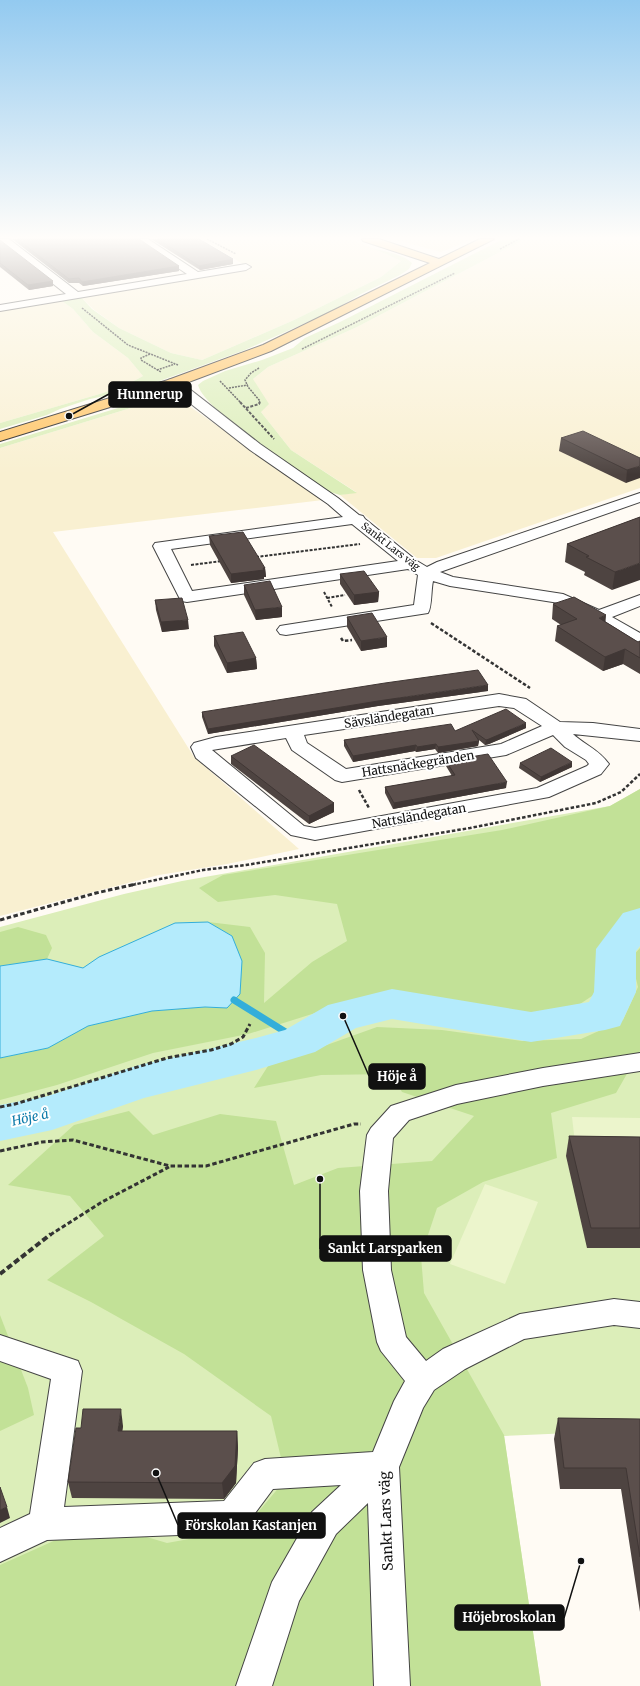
<svg xmlns="http://www.w3.org/2000/svg" width="640" height="1686" font-family="Merriweather,serif">
<style>
.farmland{fill:#f9f0d1}
.green{fill:#dceeb9}
.forest{fill:#c2e197}
.pitch{fill:#ecf5cc}
.water{fill:#b4ebfc;stroke:#33aeda}
.lines{fill:none;stroke-linecap:round;stroke-linejoin:round}
.stream{stroke:#33aeda;stroke-width:7}
.river{fill:#b4ebfc;fill-rule:evenodd}
.minor-casing{stroke:#444;stroke-width:2}
.major-casing{stroke:#222;stroke-width:2}
.path-far4{stroke:#333;stroke-width:1.5;stroke-dasharray:2 1;stroke-linecap:butt}
.path-far3{stroke:#333;stroke-width:2;stroke-dasharray:3 1.5;stroke-linecap:butt}
.path-far2{stroke:#333;stroke-width:2.5;stroke-dasharray:3.5 2;stroke-linecap:butt}
.path-far1{stroke:#333;stroke-width:3;stroke-dasharray:4.5 2.5;stroke-linecap:butt}
.path{stroke:#333;stroke-width:4;stroke-dasharray:6 3;stroke-linecap:butt}
.minor{fill:#fff;fill-rule:evenodd}
.major{fill:#ffc464;fill-rule:evenodd}
.wall{fill:#4e4441}
.shaded-wall{fill:#403735}
.building{fill:#5b4f4c;stroke:#403735}
.labels{text-anchor:middle;stroke-width:4;stroke-linejoin:round;paint-order:stroke}
.far-street-label{font-size:10px;fill:#111;stroke:#fff}
.street-label{font-size:12px;fill:#111;stroke:#fff}
.water-label{font-size:13px;font-style:italic;fill:#0c7aa9;stroke:#fff}
.near-street-label{font-size:14px;fill:#111;stroke:#fff}
.leader{fill:none;stroke:#111;stroke-width:1.5}
.callout-dot{fill:#111;stroke:#fff;stroke-width:1.5}
.callout{fill:#111;stroke:#111;stroke-width:1.5}
.callout-label{font-size:13px;text-anchor:middle;font-weight:bold;fill:#fff}
</style>
<rect width="100%" height="100%" fill="#fffbf4"/>
<!-- farmland -->
<g class="farmland">
<polygon points="202,239 349,239 375,249 401,261 381,277 294,320 202,360 171,353 119,328 93,309 81,297 251,269"/>
<polygon points="393,239 473,239 441,252"/>
<polygon points="525,239 640,239 640,488 436,558 417,558 340,495 356,492 291,450 261,412 253,379 268,367 357,327"/>
<polygon points="62,301 73,309 93,332 128,358 143,376 132,382 103,393 0,423 0,310"/>
<polygon points="157,400 185,403 323,500 53,532 194,757 299,849 227,864 159,875 0,916 0,448"/>
</g>
<!-- green -->
<g class="green">
<path d="M503 239H525L357 327 268 367 253 379 269 404 261 412 291 450 357 493 340 495 330 492C303 474 205 412 198 385L203 381 225 371 262 360 293 348 305 338 340 322Z"/>
<path d="M375 249C388 252 402 254 412 263L409 269 400 275 361 294 332 311 245 350 154 383 124 392 90 399 60 409 47 415 0 429V423L103 393 132 382 143 376 128 358 93 332 73 309 62 301 81 297 92 309 119 328 171 353 202 360 294 320 381 277 401 261Z"/>
<polygon points="170,396 182,399 185,403 157,400 0,448 0,444 154,397"/>
<polygon points="640,789 640,1430 504,1436 541,1686 0,1686 0,927 124,894 182,881 610,806"/>
</g>
<!-- forest -->
<g class="forest">
<polygon points="640,789 640,910 623,916 598,948 604,988 580,1004 531,1014 396,994 341,1005 248,1034 153,1053 57,1085 0,1100 0,1058 48,1048 88,1026 152,1011 205,1007 227,1008 232,936 208,922 250,927 265,953 264,1003 312,962 347,941 337,904 275,895 218,902 199,888 223,875 502,830 610,806"/>
<polygon points="18,927 46,935 52,948 47,959 0,966 0,932"/>
<polygon points="640,948 640,1051 616,1093 551,1113 557,1158 483,1182 437,1208 421,1256 424,1293 504,1435 541,1686 0,1686 0,1565 96,1522 167,1543 244,1529 286,1479 271,1416 184,1354 91,1302 47,1280 104,1236 70,1196 8,1185 74,1125 129,1111 153,1135 220,1114 276,1121 294,1185 338,1168 432,1161 474,1116 402,1092 392,1074 321,1075 254,1088 268,1066 377,1027 442,1030 522,1041 581,1039 623,1020 638,987 631,958"/>
<polygon points="0,1315 28,1388 34,1415 0,1431"/>
</g>
<!-- pitch -->
<g class="pitch">
<polygon points="572,1117 640,1118 640,1150 576,1151"/>
<polygon points="485,1184 538,1202 505,1284 450,1264"/>
</g>
<!-- water -->
<polygon class="water" points="208,922 232,936 242,961 240,994 227,1008 205,1007 152,1011 88,1026 48,1048 0,1058 0,966 47,959 83,968 99,957 175,923"/>
<g class="lines">
<!-- stream -->
<polyline class="stream" points="234,1000 300,1041"/>
<!-- river -->
<polygon class="river" points="640,908 640,946 636,951 636,992 620,1026 605,1030 531,1042 392,1019 356,1028 315,1052 256,1070 144,1098 52,1130 0,1141 0,1105 48,1096 136,1066 256,1038 285,1030 328,1005 392,989 531,1012 589,1002 594,992 596,949 623,913"/>
<!-- minor casing -->
<g class="minor-casing">
<g id="minor">
<polygon points="0,239 9,239 78,292 187,274 135,239 148,239 198,272 246,264 251,267 246,270 0,311 0,305 66,294 0,242"/>
<path d="M173 379 178 380 260 444 338 498 359 515 363 516 365 519 417 561 427 567 437 562 640 493V502L440 572 453 577 563 594 599 610 640 595V606L612 617 640 633V645L634 644 578 612 559 603 450 586 433 581C431 589 432 607 428 613L286 635 280 634 277 630 280 626 286 625 414 605 418 575 408 569 187 602 181 601 153 546 155 543 343 517 328 504 250 450 168 386 167 383 168 380ZM352 524 398 561 192 591 171 549Z"/>
<path d="M499 694 526 699 560 722 593 723 640 729V741L573 734C586 746 597 748 609 764L601 774 549 797 315 840 291 835 196 758 191 747 194 743 216 737ZM499 706 514 708 542 726 501 744 346 769 307 743 304 735ZM553 735 565 747 586 760 589 764 587 766 537 788 315 828 304 826 212 750 286 738 292 750 335 780 342 782 506 755Z"/>
<polygon points="640,1053 640,1071 543,1086 457,1104 409,1120 393,1138 388,1191 391,1270 406,1337 426,1361 443,1349 520,1314 614,1299 640,1302 640,1328 614,1325 524,1339 465,1369 434,1390 423,1408 399,1467 410,1686 374,1686 368,1503 336,1534 299,1601 272,1686 236,1686 272,1582 312,1512 341,1485 273,1489 244,1528 232,1533 47,1540 0,1562 0,1528 30,1514 51,1379 0,1361 0,1335 78,1361 82,1371 64,1507 224,1501 254,1463 265,1459 373,1452 394,1401 405,1381 381,1351 377,1342 363,1270 360,1191 367,1135 371,1128 391,1106 456,1085 543,1068"/>
</g>
</g>
<!-- major casing -->
<g class="major-casing">
<polygon id="major" points="362,239 379,239 439,259 480,239 494,239 271,351 178,386 0,441 0,432 168,380 263,345 430,263 363,241"/>
</g>
<!-- path-far4 -->
<g class="path-far4">
<polyline points="207,239 236,254"/>
<polyline points="500,249 519,239"/>
<polyline points="82,308 128,345 178,365"/>
<polyline points="302,349 455,273"/>
<polyline points="150,354 141,358 141,360 161,372"/>
<polyline points="259,368 251,373 245,380 248,387 260,401 259,403"/>
<polyline points="157,370 175,364"/>
<polyline points="220,381 241,403"/>
<polyline points="229,388 248,385"/>
</g>
<!-- path-far3 -->
<g class="path-far3">
<polyline points="240,402 274,439"/>
<polyline points="246,408 259,404 260,402"/>
<polyline points="256,557 360,544"/>
<polyline points="191,565 222,561"/>
<polyline points="324,592 332,607"/>
<polyline points="327,598 345,595"/>
</g>
<!-- path-far2 -->
<g class="path-far2">
<polyline points="431,623 530,688"/>
<polyline points="341,638 343,641 352,640"/>
<polyline points="359,790 369,808"/>
<polyline points="132,885 203,870 246,865 470,828 596,803 621,792 640,774"/>
</g>
<!-- path-far1 -->
<g class="path-far1">
<polyline points="0,920 96,893 136,884"/>
<polyline points="0,1107 15,1104 167,1058 211,1050 231,1044 243,1037 250,1024"/>
<polyline points="0,1151 42,1142 73,1140 170,1166 206,1166 354,1124 361,1124"/>
<polyline points="50,1235 102,1202 169,1167"/>
</g>
<!-- path -->
<polyline class="path" points="0,1274 51,1234"/>
<!-- minor -->
<use href="#minor" class="minor"/>
<!-- major -->
<use href="#major" class="major"/>
</g>
<!-- wall -->
<g class="wall">
<polygon points="12,239 139,239 179,271 83,286 79,283 69,283"/>
<polygon points="151,239 199,239 233,264 200,270"/>
<polygon points="0,240 53,286 29,290 0,267"/>
<polygon points="561,438 640,458 626,483 559,451"/>
<polygon points="640,517 612,590 584,575 585,572 565,562 567,544"/>
<polygon points="209,536 265,568 266,577 264,577 264,579 231,583 210,545"/>
<polygon points="340,574 379,592 378,602 354,605 340,584"/>
<polygon points="244,585 282,617 256,620 244,595"/>
<polygon points="155,600 189,629 162,632 156,610"/>
<polygon points="553,604 606,622 638,642 640,641 640,674 623,664 603,671 555,641 557,626 561,625 552,619"/>
<polygon points="347,617 387,647 361,651 347,627"/>
<polygon points="214,636 256,658 257,669 227,673 214,646"/>
<polygon points="488,691 378,706 208,734 202,717 202,712"/>
<polygon points="526,728 489,744 485,745 479,740 478,746 438,753 435,749 416,752 415,751 353,762 344,746 344,740 455,731"/>
<polygon points="231,756 334,803 334,812 309,824 231,764"/>
<polygon points="446,761 506,788 393,809 385,793 385,787 452,776 446,766"/>
<polygon points="520,763 572,767 540,782 519,768"/>
<polygon points="569,1136 640,1137 640,1248 587,1248 566,1156"/>
<polygon points="558,1418 640,1419 640,1612 621,1489 560,1489 554,1439"/>
<polygon points="123,1426 122,1431 237,1431 238,1448 236,1483 224,1499 72,1498 68,1482 81,1428"/>
</g>
<!-- shaded-wall -->
<g class="shaded-wall">
<polygon points="233,259 233,264 200,270 199,266"/>
<polygon points="179,266 179,271 83,286 82,282"/>
<polygon points="53,281 53,286 29,290 28,285"/>
<polygon points="640,466 640,478 626,483 627,470"/>
<polygon points="640,563 640,580 612,590 615,572"/>
<polygon points="265,568 266,577 264,577 264,579 231,583 231,574"/>
<polygon points="379,592 378,602 354,605 354,595"/>
<polygon points="282,607 282,617 256,620 255,610"/>
<polygon points="606,615 605,629 599,618"/>
<polygon points="188,620 189,629 162,632 161,622"/>
<polygon points="387,637 387,647 361,651 361,641"/>
<polygon points="625,649 623,664 603,671 605,657"/>
<polygon points="256,658 257,669 227,673 227,663"/>
<polygon points="488,685 488,691 378,706 208,734 208,729 378,701"/>
<polygon points="526,723 526,728 489,744 485,745 486,740"/>
<polygon points="479,741 478,746 438,753 438,747"/>
<polygon points="436,744 435,749 416,752 417,747"/>
<polygon points="416,745 415,751 353,762 353,756"/>
<polygon points="572,762 572,767 540,782 541,777"/>
<polygon points="507,782 506,788 393,809 394,803"/>
<polygon points="334,803 334,812 309,824 309,816"/>
<polygon points="121,1409 123,1426 120,1447 118,1431"/>
<polygon points="237,1431 238,1448 236,1483 224,1499 222,1483"/>
<polygon points="7,1507 10,1518 0,1523 0,1510"/>
</g>
<!-- building -->
<g class="building">
<polygon points="17,239 139,239 179,266 82,282 79,278 69,279"/>
<polygon points="158,239 199,239 233,259 199,266"/>
<polygon points="0,240 53,281 28,285 0,263"/>
<polygon points="583,431 640,458 640,466 627,470 561,438"/>
<polygon points="640,517 640,563 615,572 586,557 589,556 567,544"/>
<polygon points="243,532 265,568 263,568 264,570 231,574 209,536"/>
<polygon points="364,571 379,592 354,595 340,574"/>
<polygon points="270,581 282,607 255,610 244,585"/>
<polygon points="574,597 606,615 599,618 638,642 640,641 640,658 625,649 605,657 557,626 577,619 553,604"/>
<polygon points="182,598 188,620 161,622 155,600"/>
<polygon points="372,613 387,637 361,641 347,617"/>
<polygon points="243,632 256,658 227,663 214,636"/>
<polygon points="478,670 488,685 378,701 208,729 202,712 385,683"/>
<polygon points="506,709 526,723 489,739 486,740 472,730 479,741 438,747 436,744 417,747 416,745 353,756 344,740 451,724 455,731"/>
<polygon points="254,745 334,803 309,816 231,756"/>
<polygon points="551,748 572,762 541,777 520,763"/>
<polygon points="488,754 507,782 394,803 385,787 455,775 446,761"/>
<polygon points="569,1136 640,1137 640,1228 591,1228"/>
<polygon points="83,1409 121,1409 118,1431 237,1431 235,1466 222,1483 68,1482 76,1428 81,1428"/>
<polygon points="558,1418 640,1419 640,1557 626,1468 564,1468"/>
<polygon points="0,1487 7,1507 0,1510"/>
</g>
<!-- sky -->
<linearGradient id="sky" x2="0" y2="1"><stop stop-color="#93caf0"/><stop offset="0.5" stop-color="#fffdfa"/><stop offset="1" stop-color="#fffdfa" stop-opacity="0"/></linearGradient>
<rect width="640" height="475" fill="url(#sky)"/>
<g class="labels">
<!-- far-street labels -->
<g class="far-street-label">
<text transform="translate(391 546) rotate(38)" y="4">Sankt Lars väg</text>
</g>
<!-- street labels -->
<g class="street-label">
<text transform="translate(389 717) rotate(-9)" y="4">Sävsländegatan</text>
<text transform="translate(418 764) rotate(-9)" y="4">Hattsnäckegränden</text>
<text transform="translate(419 816) rotate(-10)" y="4">Nattsländegatan</text>
</g>
<!-- water labels -->
<g class="water-label">
<text transform="translate(30 1117) rotate(-12)" y="5">Höje å</text>
</g>
<!-- near-street labels -->
<g class="near-street-label">
<text transform="translate(386 1521) rotate(-92)" y="5">Sankt Lars väg</text>
</g>
</g>
<!-- callouts -->
<path class="leader" d="M69 416L109 394M343 1016L369 1076M320 1179L320 1249M156 1473L178 1525M581 1561L564 1618"/>
<g class="callout-dot">
<circle cx="69" cy="416" r="4"/>
<circle cx="343" cy="1016" r="4"/>
<circle cx="320" cy="1179" r="4"/>
<circle cx="156" cy="1473" r="4"/>
<circle cx="581" cy="1561" r="4"/>
</g>
<g class="callout">
<rect x="109" y="382" width="82" height="25" rx="4"/>
<rect x="369" y="1064" width="56" height="25" rx="4"/>
<rect x="320" y="1236" width="131" height="25" rx="4"/>
<rect x="178" y="1513" width="147" height="25" rx="4"/>
<rect x="455" y="1605" width="109" height="25" rx="4"/>
</g>
<g class="callout-label">
<text x="150" y="399">Hunnerup</text>
<text x="397" y="1081">Höje å</text>
<text x="385" y="1253">Sankt Larsparken</text>
<text x="251" y="1530">Förskolan Kastanjen</text>
<text x="509" y="1622">Höjebroskolan</text>
</g>
</svg>
